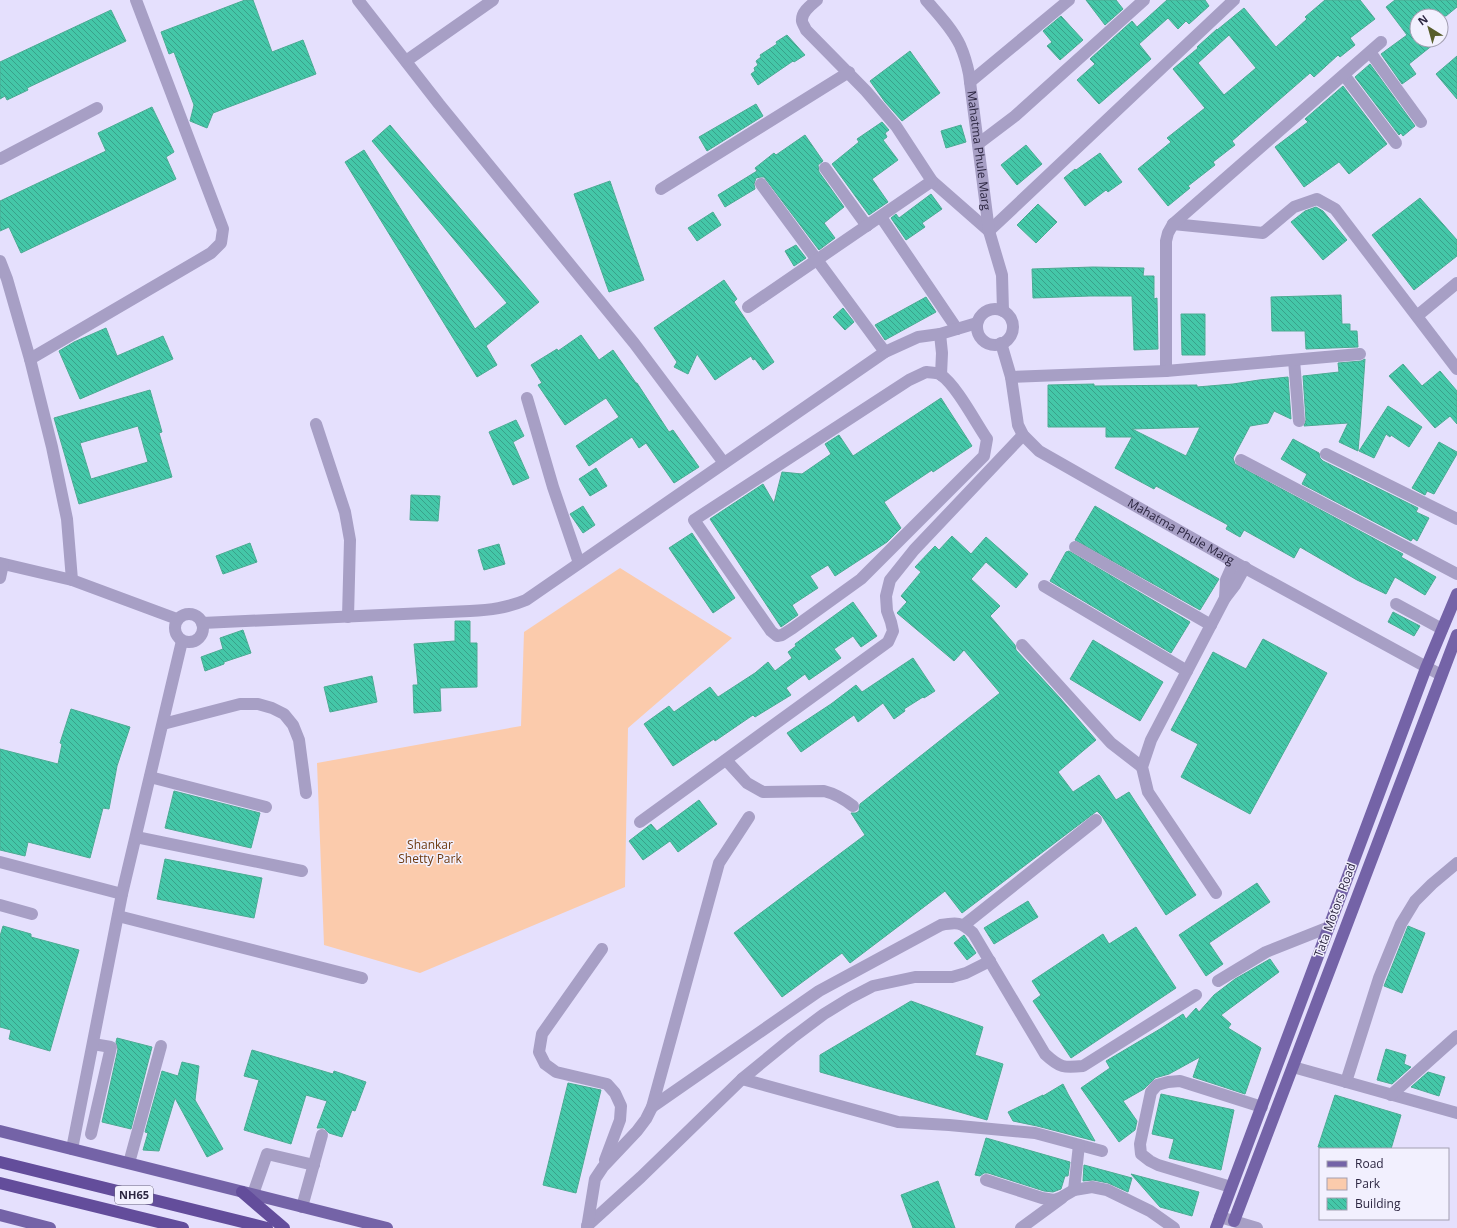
<svg xmlns="http://www.w3.org/2000/svg" width="1457" height="1228" font-family="'Open Sans',sans-serif">
<style>
.park{fill:#fbcbac}
.building{fill:url(#building-back-hatch);stroke:#4cab93;fill-rule:evenodd}
.lines{fill:none;stroke-linecap:round;stroke-linejoin:round}
.minor{stroke:#a79fc5;stroke-width:12}
.major{stroke:#7463a7;stroke-width:12}
.highway{stroke:#634d9b;stroke-width:12}
.labels{text-anchor:middle;stroke-width:3;stroke-linejoin:round;paint-order:stroke}
.shield{fill:#f2f0fe;stroke:#67637a;stroke-width:1}
.shield-label{font-size:11px;font-weight:bold;fill:#2c2641}
.street-label{font-size:12px;fill:#2c2641;stroke:#f2f0fe}
.park-label{font-size:12px;fill:#6d390e;stroke:#f2f0fe}
</style>
<defs>
<pattern id="building-back-hatch" width="6" height="6" patternUnits="userSpaceOnUse"><rect width="6" height="6" fill="#44c7a8"/><path d="M-1 5l2 2M0 0l6 6M5-1l2 2" fill="none" stroke="#39a18a"/></pattern>
</defs>
<rect width="100%" height="100%" fill="#e5e0fd"/>
<!-- park -->
<polygon class="park" points="620,568 732,638 628,728 625,887 420,973 324,945 317,763 521,726 524,632"/>
<!-- building -->
<g class="building">
<polygon points="245,0 253,0 272,52 303,40 316,74 213,113 207,128 190,121 194,105 174,52 169,54 161,32"/>
<polygon points="1086,0 1116,0 1123,9 1105,25"/>
<polygon points="1167,0 1205,0 1209,6 1189,24 1186,21 1178,29 1168,18 1139,44 1151,59 1099,104 1077,80 1095,64 1090,59 1132,21 1137,27"/>
<path d="M1325 0H1360L1375 19 1350 38 1355 45 1340 57 1338 55 1314 77 1310 73 1232 141 1235 145 1213 162 1215 165 1188 186 1190 188 1168 206 1138 169 1171 142 1167 138 1205 108 1173 69 1198 48 1197 47 1217 29V30L1244 8 1276 47 1307 19 1305 17ZM1229 35 1256 68 1224 95 1198 63Z"/>
<polygon points="1395,0 1457,0 1457,7 1446,16 1417,16 1417,40 1439,40 1409,64 1416,74 1402,84 1381,54 1407,35 1386,7"/>
<polygon points="111,10 126,41 27,88 28,90 7,100 5,96 0,99 0,62"/>
<polygon points="1061,16 1083,40 1060,60 1047,46 1052,42 1043,31"/>
<polygon points="787,35 805,55 794,62 793,61 758,85 751,74 755,71 754,68 758,65 756,61 761,57 760,55 777,44 776,42"/>
<polygon points="910,51 940,93 902,121 885,102 870,81"/>
<polygon points="1457,56 1457,99 1436,74"/>
<polygon points="1370,64 1415,126 1403,136 1401,133 1399,135 1355,77"/>
<polygon points="1343,86 1387,144 1349,174 1339,162 1304,187 1275,147 1308,122 1305,119"/>
<polygon points="756,104 763,116 707,151 699,137"/>
<polygon points="152,107 174,152 166,157 176,179 21,253 9,227 0,231 0,201 106,151 98,133"/>
<polygon points="882,122 889,130 885,133 887,137 883,140 898,160 872,179 888,202 869,215 832,164 859,142 857,139"/>
<polygon points="390,125 539,302 486,346 497,365 477,377 345,162 364,150 475,329 507,303 372,141"/>
<polygon points="961,125 966,142 946,148 941,131"/>
<polygon points="805,135 823,161 818,165 819,172 844,207 824,223 835,238 819,250 764,177 761,177 756,178 754,184 755,189 725,207 718,195 757,171 755,168 774,153 776,155"/>
<polygon points="1026,145 1042,164 1017,185 1001,165"/>
<polygon points="1100,153 1122,182 1108,192 1106,190 1085,206 1064,178 1075,169 1076,170"/>
<polygon points="610,181 644,280 609,292 574,194"/>
<polygon points="931,194 942,209 922,223 925,227 906,240 891,218 896,214 899,218"/>
<polygon points="1420,198 1457,240 1457,256 1414,290 1372,235"/>
<polygon points="1038,204 1057,222 1036,243 1017,225"/>
<polygon points="1316,207 1323,211 1347,240 1323,260 1291,222 1305,211"/>
<polygon points="713,212 721,225 697,241 688,228"/>
<polygon points="796,245 806,258 794,266 785,251"/>
<polygon points="1093,267 1144,268 1143,276 1154,276 1154,299 1157,298 1158,349 1134,350 1132,296 1090,296 1033,298 1032,269"/>
<polygon points="724,280 737,299 734,302 774,362 763,370 755,359 753,360 751,356 715,380 697,354 688,374 674,367 677,362 654,328"/>
<polygon points="1341,295 1342,324 1350,324 1350,331 1357,331 1358,347 1306,349 1305,331 1272,331 1271,297"/>
<polygon points="926,297 936,312 885,340 875,325"/>
<polygon points="843,308 854,322 845,330 833,317"/>
<polygon points="1181,314 1205,314 1205,355 1182,355"/>
<polygon points="106,328 117,356 163,336 173,359 80,399 59,351 74,342"/>
<polygon points="581,335 599,360 613,350 636,383 637,383 669,432 673,430 699,467 674,483 646,443 639,448 632,437 589,466 576,446 619,417 606,398 565,425 538,385 542,383 531,365 557,349 558,351"/>
<polygon points="1365,359 1361,417 1358,451 1339,442 1348,423 1304,426 1306,420 1303,376 1339,372 1338,363 1361,361"/>
<polygon points="1403,364 1422,386 1440,371 1457,391 1457,424 1450,416 1435,428 1389,376"/>
<path d="M1288 377 1291 419 1274 411 1268 423 1250 426 1233 458 1235 464 1403 554 1401 557 1436 577 1425 595 1395 577 1386 594 1357 580 1300 547 1294 558 1244 530 1240 537 1226 529 1228 525 1156 486 1154 489 1115 468 1132 437H1106V427H1048V385L1094 384V386L1197 385V387L1233 384 1259 380ZM1200 427 1186 456 1132 429Z"/>
<path d="M150 390 162 432 159 433 172 477 79 504 54 418ZM138 426 148 462 91 479 80 443Z"/>
<polygon points="941,398 972,446 933,472 932,470 884,502 901,528 887,542 835,576 828,565 810,576 818,588 792,605 798,615 781,627 710,519 763,484 774,503 782,472 802,474 831,454 825,444 839,435 853,456"/>
<polygon points="1388,406 1422,427 1409,447 1391,435 1390,437 1386,434 1374,458 1359,451"/>
<polygon points="516,420 524,436 513,442 529,478 513,485 489,432"/>
<polygon points="1293,439 1319,453 1320,458 1323,461 1418,508 1416,512 1429,518 1417,541 1413,538 1411,541 1302,484 1307,474 1281,459"/>
<polygon points="1439,442 1457,452 1457,454 1434,494 1427,491 1425,495 1412,488"/>
<polygon points="596,468 607,486 590,496 579,479"/>
<polygon points="411,495 440,496 438,521 410,520"/>
<polygon points="583,506 595,525 583,533 570,514"/>
<polygon points="1095,506 1219,579 1200,610 1075,540"/>
<polygon points="692,533 735,598 713,613 669,548"/>
<polygon points="952,536 971,554 986,537 1028,574 1016,588 986,562 971,579 1000,606 990,616 1015,645 1016,650 1060,698 1096,740 1058,772 1073,792 1099,775 1116,800 1129,792 1196,895 1166,915 1102,816 1097,811 962,913 945,891 850,963 842,953 782,997 734,933 865,835 851,813 856,813 859,811 860,804 1000,693 964,650 954,661 897,613 907,602 901,596 921,572 915,567 935,546 939,550"/>
<polygon points="250,543 257,562 223,574 216,556"/>
<polygon points="499,544 505,564 484,570 478,550"/>
<polygon points="1069,551 1190,622 1171,653 1050,581 1066,552"/>
<polygon points="853,602 877,636 861,647 853,636 834,649 841,658 809,680 805,674 786,688 791,695 755,717 753,715 715,741 714,739 673,766 644,724 669,706 674,712 710,687 718,697 755,673 768,662 775,671 792,658 788,652 796,646 795,644"/>
<polygon points="1393,612 1420,626 1414,636 1388,622"/>
<polygon points="455,621 470,621 470,643 477,643 477,687 440,688 441,711 414,713 413,685 418,685 414,644 455,641"/>
<polygon points="243,630 251,653 224,662 224,664 205,671 201,657 223,649 220,638"/>
<polygon points="1263,639 1327,673 1250,814 1181,777 1198,744 1171,730 1213,652 1246,669"/>
<polygon points="1093,640 1163,682 1140,721 1070,679"/>
<polygon points="913,658 935,691 924,698 923,697 904,709 905,711 894,719 883,703 858,722 854,715 801,752 787,733 831,704 856,685 862,692"/>
<polygon points="372,676 377,702 330,712 324,687"/>
<polygon points="71,709 130,727 117,766 109,809 103,808 90,858 28,842 25,856 0,850 0,749 58,764 62,744 60,743"/>
<polygon points="174,791 260,813 251,848 165,828"/>
<polygon points="699,800 717,824 678,852 670,841 643,860 629,841 651,824 657,831"/>
<polygon points="165,859 262,878 254,918 157,899"/>
<polygon points="1257,883 1270,902 1209,943 1223,964 1206,976 1179,935"/>
<polygon points="1028,901 1038,917 994,944 984,928"/>
<polygon points="3,926 31,934 31,937 79,950 50,1051 9,1039 11,1030 0,1027 0,936"/>
<polygon points="1408,926 1425,933 1402,993 1384,986"/>
<polygon points="1136,927 1176,988 1071,1058 1033,1001 1041,995 1032,981 1103,934 1109,944"/>
<polygon points="964,935 976,953 967,960 954,943"/>
<polygon points="1270,959 1279,972 1221,1015 1231,1024 1228,1028 1261,1048 1245,1094 1193,1077 1200,1057 1169,1074 1155,1078 1144,1089 1123,1101 1137,1121 1135,1130 1119,1142 1081,1088 1110,1068 1106,1061 1160,1029 1183,1014 1186,1019 1196,1008 1199,1012 1214,995 1235,979"/>
<polygon points="911,1001 983,1027 975,1055 1003,1064 987,1120 820,1072 820,1055"/>
<polygon points="117,1038 152,1047 131,1129 102,1122 118,1049 116,1042"/>
<polygon points="1386,1049 1406,1055 1404,1064 1411,1067 1392,1084 1377,1080"/>
<polygon points="252,1050 333,1074 334,1071 366,1082 355,1111 352,1110 342,1137 329,1133 324,1128 317,1128 327,1101 306,1095 291,1144 244,1130 259,1080 244,1076"/>
<polygon points="182,1062 199,1066 195,1100 223,1149 207,1157 175,1098 159,1151 143,1150 148,1133 145,1132 162,1071 178,1076"/>
<polygon points="1428,1072 1445,1077 1439,1096 1411,1087"/>
<polygon points="568,1083 601,1090 576,1193 543,1185"/>
<polygon points="1063,1084 1068,1094 1095,1141 1037,1126 1013,1121 1008,1112 1043,1095 1043,1096"/>
<polygon points="1161,1094 1234,1110 1221,1170 1169,1158 1174,1139 1152,1134"/>
<polygon points="1335,1095 1401,1115 1391,1149 1325,1149 1318,1147"/>
<polygon points="986,1138 1070,1162 1068,1176 1065,1176 1061,1189 1053,1192 1044,1191 988,1173 984,1173 980,1176 975,1175"/>
<polygon points="1084,1165 1132,1178 1128,1192 1108,1183 1093,1180 1083,1181"/>
<polygon points="1131,1174 1199,1192 1192,1216 1160,1207"/>
<polygon points="938,1181 955,1228 913,1228 901,1195"/>
</g>
<g class="lines">
<!-- minor -->
<g class="minor">
<polyline points="358,0 439,104 634,343 724,463"/>
<path d="M817 0C811 5 801 12 802 21 802 23 805 27 806 30L866 91 896 126 932 181 989 231 1234 0"/>
<path id="s1" d="M926 0C938 14 952 28 960 45 964 54 967 64 969 74L989 231 1002 275 1003 311"/>
<polyline points="1370,52 1421,122"/>
<polyline points="406,61 493,0"/>
<polyline points="1344,75 1396,143"/>
<polyline points="970,82 1069,0"/>
<polyline points="978,144 1015,116 1144,0"/>
<polyline points="0,159 97,108"/>
<polyline points="825,168 867,226"/>
<polyline points="761,184 885,352"/>
<polyline points="661,189 849,72"/>
<polyline points="881,217 957,329"/>
<polyline points="1173,224 1263,233 1294,207 1317,199 1335,209 1457,369"/>
<polyline points="0,261 7,279 30,359 52,447 67,519 72,580"/>
<polyline points="748,307 932,181"/>
<circle cx="995" cy="327" r="18"/>
<polyline points="1417,316 1457,283"/>
<polyline points="940,334 942,353 941,375"/>
<path id="s2" d="M1001 343 1011 377 1018 425 1023 435 1039 451 1234 562 1441 675"/>
<polyline points="30,359 211,253 221,243 223,229 136,0"/>
<polyline points="1294,360 1299,421"/>
<polyline points="1166,371 1166,241 1168,233 1173,224 1381,42"/>
<path d="M926 372C931 373 937 372 941 375 956 385 976 423 987 439L984 456 861 579 793 628 782 635 777 636 771 631 694 520 909 380Z"/>
<polyline points="1011,377 1166,371 1360,354"/>
<polyline points="527,398 553,487 579,563"/>
<polyline points="316,424 345,512 350,540 348,617"/>
<polyline points="1326,454 1457,519"/>
<polyline points="1241,460 1457,574"/>
<polyline points="1075,547 1211,625"/>
<polyline points="0,563 72,580 177,619"/>
<polyline points="0,578 3,564"/>
<polyline points="1044,586 1187,671"/>
<polyline points="1225,598 1226,580 1234,562"/>
<polyline points="1396,604 1442,629"/>
<circle cx="189" cy="628" r="14"/>
<path d="M202 623 470 611C490 610 507 608 526 600L885 352 918 337 940 334 977 323"/>
<polyline points="1022,645 1111,743 1142,767"/>
<polyline points="163,724 240,704 258,704 272,708 284,714 293,725 299,740 306,793"/>
<path d="M726 760 747 783 763 792 824 791C836 794 844 799 853 806"/>
<polyline points="150,777 266,807"/>
<polyline points="640,822 888,642 893,631 891,622 887,611 886,596 890,580 914,550 1023,435"/>
<polyline points="136,837 302,871"/>
<polyline points="0,862 122,894"/>
<polyline points="1216,893 1148,792 1142,767 1151,740 1225,598 1235,585 1245,567"/>
<polyline points="0,905 32,914"/>
<polyline points="118,916 362,978"/>
<polyline points="964,925 1096,820"/>
<polyline points="602,949 542,1034 539,1052 545,1064 556,1072 607,1084 615,1093 621,1106 620,1120 605,1160"/>
<polyline points="1218,981 1266,952 1329,927"/>
<polyline points="1293,1067 1457,1113"/>
<polyline points="742,1079 898,1122 949,1125 1035,1133 1102,1151"/>
<polyline points="1346,1082 1379,978 1401,924 1415,901 1432,884 1457,863"/>
<polyline points="1391,1095 1457,1036"/>
<path d="M652 1107 819 991 941 925C957 922 961 922 973 933L1045 1054C1060 1068 1064 1068 1083 1066L1196 995"/>
<polyline points="91,1134 111,1047 93,1044"/>
<polyline points="72,1149 122,894 182,641"/>
<polyline points="129,1163 161,1046"/>
<polyline points="986,1180 1042,1198 1054,1200 1062,1197 1074,1190 1092,1187 1107,1190 1150,1211 1174,1228"/>
<polyline points="1231,1187 1158,1165 1150,1161 1141,1154 1140,1144 1151,1092 1157,1085 1168,1082 1180,1081 1262,1107"/>
<polyline points="1074,1190 1079,1145"/>
<polyline points="253,1194 267,1154 314,1165"/>
<polyline points="302,1207 322,1135"/>
<polyline points="1220,1217 1257,1228"/>
<polyline points="587,1226 641,1177 742,1079 792,1038 824,1014 850,998 873,986 915,977 952,977 966,973 990,961"/>
<polyline points="587,1228 595,1179 603,1167 637,1131 646,1119 652,1107 719,863 749,817"/>
<polyline points="1021,1228 1062,1198"/>
</g>
<!-- major -->
<g class="major">
<polyline points="0,1131 387,1228"/>
<polyline points="0,1215 50,1228"/>
<polyline points="1234,1221 1457,635"/>
<polyline points="1216,1228 1426,668 1457,594"/>
</g>
<!-- highway -->
<g class="highway">
<polyline points="0,1162 267,1228"/>
<polyline points="0,1183 183,1228"/>
<polyline points="242,1192 284,1228"/>
</g>
</g>
<g class="labels">
<!-- shield labels -->
<rect class="shield" x="115" y="1186" width="38" height="18" rx="3"/>
<g class="shield-label">
<text x="134" y="1199">NH65</text>
</g>
<!-- street labels -->
<g class="street-label">
<text dy="4" stroke="none"><textPath href="#s1" startOffset="164">Mahatma Phule Marg</textPath></text>
<text dy="4" stroke="none"><textPath href="#s2" startOffset="281">Mahatma Phule Marg</textPath></text>
<text transform="translate(1335 910) rotate(-70)" y="4">Tata Motors Road</text>
</g>
<!-- park labels -->
<g class="park-label">
<text x="430" y="849">Shankar<tspan x="430" dy="14">Shetty Park</tspan></text>
</g>
</g>
<!-- legend -->
<rect x="1319" y="1148" width="130" height="72" fill="#f2f0fe" stroke="#a39fb2"/>
<rect x="1327" y="1161" width="20" height="6" fill="#7463a7" stroke="#a39fb2"/>
<text x="1355" y="1168" font-size="12" fill="#2c2641">Road</text>
<rect x="1327" y="1178" width="20" height="12" fill="#fbcbac" stroke="#a39fb2"/>
<text x="1355" y="1188" font-size="12" fill="#2c2641">Park</text>
<rect x="1327" y="1198" width="20" height="12" fill="url(#building-back-hatch)" stroke="#a39fb2"/>
<text x="1355" y="1208" font-size="12" fill="#2c2641">Building</text>
<!-- north arrow -->
<g transform="translate(1429 28) rotate(323)"><circle r="19" fill="#f2f0fe" stroke="#a39fb2"/>
<path d="M0-3L7 15L0 10L-7 15Z" fill="#575d2b"/>
<text y="-6" font-size="11" font-weight="bold" text-anchor="middle" fill="#2c2641">N</text>
</g>
</svg>
